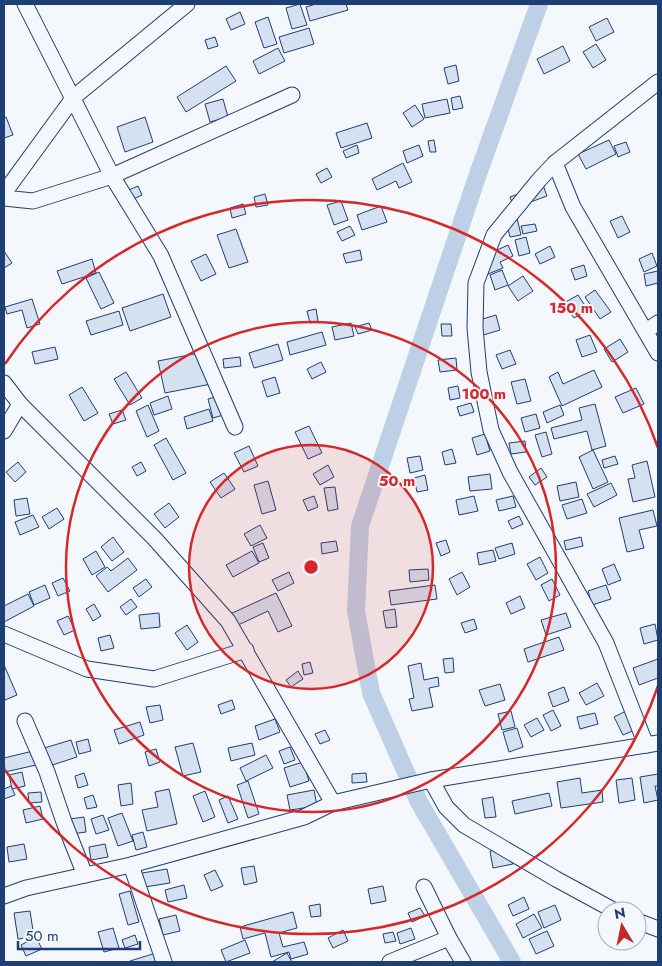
<svg xmlns="http://www.w3.org/2000/svg" width="662" height="966" font-family="Jost,sans-serif">
<style>
.lines{fill:none;stroke-linecap:round;stroke-linejoin:round}
.canal{stroke:#bed0e5;stroke-width:18}
.building{fill:#d5e0f0;stroke:#1d3f73}
.minor-casing{stroke:#1d3f73;stroke-width:17}
.minor{stroke:#f4f7fb;stroke-width:15}
.ring{fill:none;stroke:#d62828;stroke-width:2.5}
.centre{fill:#d62828;stroke:#f4f7fb;stroke-width:2.5}
.ring-label{font-size:15px;text-anchor:middle;font-weight:bold;fill:#d62828;stroke:#f4f7fb;stroke-width:4;stroke-linejoin:round;paint-order:stroke}
</style>
<rect width="100%" height="100%" fill="#f4f7fb"/>
<g class="lines">
<!-- canal -->
<polyline class="canal" points="512,962 419,802 371,693 356,611 360,526 478,174 539,4"/>
</g>
<!-- building -->
<g class="building">
<polygon points="300,4 307,25 292,29 286,8"/>
<polygon points="316,4 346,4 348,10 310,21 306,7"/>
<polygon points="240,12 245,24 231,30 226,19"/>
<polygon points="268,17 277,44 264,48 255,22"/>
<polygon points="607,18 614,32 596,41 589,27"/>
<polygon points="309,28 314,44 284,53 279,37"/>
<polygon points="215,37 218,46 208,49 205,40"/>
<polygon points="596,44 606,60 593,68 583,52"/>
<polygon points="563,46 570,61 544,74 537,59"/>
<polygon points="278,48 285,61 259,74 253,61"/>
<polygon points="456,65 459,81 448,84 444,68"/>
<polygon points="226,66 236,81 186,112 177,97"/>
<polygon points="460,96 463,108 453,110 451,98"/>
<polygon points="223,99 228,117 210,122 205,104"/>
<polygon points="447,99 450,113 425,118 422,104"/>
<polygon points="415,105 424,119 412,127 403,113"/>
<polygon points="6,117 13,135 4,138 4,118"/>
<polygon points="145,117 153,142 125,152 117,127"/>
<polygon points="367,123 372,138 341,148 336,133"/>
<polygon points="434,140 436,152 430,152 428,141"/>
<polygon points="609,140 616,154 586,169 578,154"/>
<polygon points="626,142 630,152 618,157 614,146"/>
<polygon points="357,145 359,153 346,158 343,151"/>
<polygon points="419,145 423,156 407,163 403,151"/>
<polygon points="403,163 412,182 399,188 396,181 377,190 372,179"/>
<polygon points="327,168 332,177 321,183 316,174"/>
<polygon points="543,185 547,196 514,208 510,197"/>
<polygon points="138,186 142,195 129,201 124,192"/>
<polygon points="265,194 268,205 256,207 254,197"/>
<polygon points="341,201 348,220 334,225 327,205"/>
<polygon points="243,204 246,214 232,218 230,208"/>
<polygon points="381,206 387,222 362,230 357,215"/>
<polygon points="622,216 630,232 618,238 610,221"/>
<polygon points="517,218 521,235 510,237 506,221"/>
<polygon points="535,224 537,231 523,234 521,226"/>
<polygon points="350,226 355,235 342,241 337,232"/>
<polygon points="236,229 248,262 229,268 217,235"/>
<polygon points="526,237 530,253 519,256 515,240"/>
<polygon points="508,245 513,256 500,262 503,268 488,274 480,258"/>
<polygon points="550,246 555,257 540,264 535,254"/>
<polygon points="360,250 362,260 346,263 343,254"/>
<polygon points="4,251 12,263 4,268"/>
<polygon points="652,253 657,266 644,272 639,259"/>
<polygon points="206,254 216,274 201,281 191,261"/>
<polygon points="92,259 96,273 62,284 57,271"/>
<polygon points="584,265 587,276 575,280 571,269"/>
<polygon points="502,270 508,285 495,290 490,275"/>
<polygon points="658,271 658,283 646,286 644,274"/>
<polygon points="99,272 114,303 101,309 86,278"/>
<polygon points="523,276 533,291 518,301 508,286"/>
<polygon points="595,290 611,312 600,319 585,297"/>
<polygon points="163,294 171,317 130,331 122,308"/>
<polygon points="578,295 588,310 574,318 564,303"/>
<polygon points="32,299 40,324 27,328 22,310 7,314 5,307"/>
<polygon points="316,309 318,321 310,323 307,311"/>
<polygon points="119,311 123,325 91,335 86,321"/>
<polygon points="496,315 500,330 480,336 476,321"/>
<polygon points="351,323 354,336 335,340 332,327"/>
<polygon points="369,323 372,330 358,334 355,327"/>
<polygon points="441,324 451,324 452,336 442,336"/>
<polygon points="322,332 326,345 290,355 287,342"/>
<polygon points="590,335 597,352 582,357 576,340"/>
<polygon points="620,339 628,352 612,362 604,349"/>
<polygon points="278,344 283,360 254,368 249,353"/>
<polygon points="55,347 58,359 35,364 32,352"/>
<polygon points="510,350 516,364 502,369 496,355"/>
<polygon points="204,352 211,384 165,393 158,361"/>
<polygon points="240,357 241,366 224,368 223,359"/>
<polygon points="456,358 457,370 440,372 438,360"/>
<polygon points="321,362 326,372 312,379 307,369"/>
<polygon points="594,370 602,387 562,406 549,377 558,372 563,384"/>
<polygon points="126,372 142,398 130,405 114,379"/>
<polygon points="275,377 280,393 267,397 262,381"/>
<polygon points="525,379 531,401 517,404 511,382"/>
<polygon points="458,386 460,398 450,400 448,388"/>
<polygon points="82,387 98,413 84,421 69,395"/>
<polygon points="636,388 644,404 623,413 615,397"/>
<polygon points="222,395 227,414 213,418 208,399"/>
<polygon points="168,396 172,409 154,415 150,403"/>
<polygon points="471,403 474,412 460,416 457,407"/>
<polygon points="595,404 606,446 592,450 587,431 554,439 551,428 582,420 579,408"/>
<polygon points="148,405 159,431 147,437 136,411"/>
<polygon points="560,405 564,415 547,423 543,412"/>
<polygon points="209,409 213,421 187,429 184,417"/>
<polygon points="122,410 126,420 113,424 109,414"/>
<polygon points="536,414 540,428 525,432 521,418"/>
<polygon points="309,426 322,453 308,459 295,432"/>
<polygon points="546,432 552,454 542,457 535,435"/>
<polygon points="485,434 490,451 477,455 472,438"/>
<polygon points="166,438 186,473 173,480 154,445"/>
<polygon points="525,441 526,452 511,454 509,443"/>
<polygon points="249,446 258,466 244,472 234,453"/>
<polygon points="452,449 456,463 445,465 442,452"/>
<polygon points="593,450 608,482 593,489 579,457"/>
<polygon points="420,456 423,470 410,473 407,458"/>
<polygon points="615,456 618,464 604,468 602,460"/>
<polygon points="647,461 655,497 633,502 628,479 635,478 632,465"/>
<polygon points="18,462 26,472 15,482 6,472"/>
<polygon points="141,462 146,471 137,476 132,467"/>
<polygon points="328,465 334,477 320,485 313,474"/>
<polygon points="541,468 547,477 535,485 529,477"/>
<polygon points="224,473 235,489 221,498 210,482"/>
<polygon points="490,474 492,489 470,491 468,477"/>
<polygon points="425,475 428,490 417,492 414,478"/>
<polygon points="268,481 276,510 262,514 254,485"/>
<polygon points="576,482 579,497 560,501 557,486"/>
<polygon points="611,483 617,495 594,507 587,494"/>
<polygon points="335,487 338,509 328,511 324,488"/>
<polygon points="314,496 318,507 308,511 303,500"/>
<polygon points="474,496 478,511 459,515 456,500"/>
<polygon points="513,496 516,507 499,511 496,500"/>
<polygon points="27,498 30,514 16,516 14,500"/>
<polygon points="582,499 587,513 567,519 562,505"/>
<polygon points="169,503 179,517 165,528 154,514"/>
<polygon points="57,508 64,519 49,529 42,517"/>
<polygon points="653,510 657,526 639,530 644,548 627,552 619,518"/>
<polygon points="33,515 39,527 20,535 15,522"/>
<polygon points="519,516 523,524 512,529 508,521"/>
<polygon points="260,525 267,538 251,546 244,534"/>
<polygon points="113,537 124,552 112,561 101,547"/>
<polygon points="581,537 583,546 566,550 564,541"/>
<polygon points="446,540 450,552 441,556 436,543"/>
<polygon points="336,541 338,551 322,554 321,543"/>
<polygon points="263,543 269,558 259,562 253,547"/>
<polygon points="512,543 515,554 499,559 495,548"/>
<polygon points="493,550 496,561 479,565 477,553"/>
<polygon points="96,551 105,567 92,575 83,559"/>
<polygon points="252,551 259,563 233,577 226,565"/>
<polygon points="540,557 548,573 536,580 527,564"/>
<polygon points="128,558 137,570 108,592 96,576 107,567 111,571"/>
<polygon points="614,564 621,580 608,585 602,569"/>
<polygon points="428,569 429,580 410,582 409,570"/>
<polygon points="289,572 294,583 278,591 272,580"/>
<polygon points="462,572 470,587 457,595 449,579"/>
<polygon points="63,578 70,591 58,596 52,583"/>
<polygon points="146,579 152,587 139,597 133,588"/>
<polygon points="552,579 560,595 549,601 541,585"/>
<polygon points="45,585 50,598 34,605 29,592"/>
<polygon points="435,585 437,599 391,605 389,591"/>
<polygon points="606,585 611,599 592,605 588,591"/>
<polygon points="276,593 292,626 278,632 268,611 236,626 230,614"/>
<polygon points="28,594 34,606 4,622 4,606"/>
<polygon points="520,596 525,608 511,614 506,603"/>
<polygon points="131,599 137,607 126,615 120,607"/>
<polygon points="94,604 101,616 93,621 86,609"/>
<polygon points="395,609 397,627 386,628 383,611"/>
<polygon points="159,613 160,627 141,629 139,615"/>
<polygon points="566,613 571,627 546,635 541,620"/>
<polygon points="68,616 75,630 64,635 57,621"/>
<polygon points="474,619 477,629 465,633 461,623"/>
<polygon points="655,624 658,640 644,644 640,628"/>
<polygon points="187,625 198,642 187,650 175,633"/>
<polygon points="110,635 114,648 101,651 98,638"/>
<polygon points="559,637 564,650 528,662 524,649"/>
<polygon points="453,658 454,672 445,673 443,659"/>
<polygon points="658,659 658,678 639,685 633,668"/>
<polygon points="310,662 313,673 304,675 302,664"/>
<polygon points="421,663 424,680 438,677 439,686 429,688 433,707 412,711 409,699 414,698 408,666"/>
<polygon points="4,665 17,695 5,700 4,696"/>
<polygon points="298,671 303,679 291,687 286,680"/>
<polygon points="597,683 604,696 586,705 579,693"/>
<polygon points="500,684 505,700 485,706 479,690"/>
<polygon points="564,687 569,701 553,707 548,693"/>
<polygon points="232,700 235,709 221,714 218,705"/>
<polygon points="160,705 163,720 150,723 146,707"/>
<polygon points="553,710 561,726 551,731 543,715"/>
<polygon points="628,710 637,729 623,735 614,717"/>
<polygon points="511,711 515,727 502,730 498,714"/>
<polygon points="595,713 598,724 580,729 577,717"/>
<polygon points="537,718 544,730 531,737 524,725"/>
<polygon points="275,719 280,732 259,740 255,726"/>
<polygon points="140,722 144,735 119,744 114,730"/>
<polygon points="517,728 523,747 509,752 503,732"/>
<polygon points="325,730 330,740 320,744 315,734"/>
<polygon points="88,739 91,751 79,754 76,742"/>
<polygon points="71,740 77,757 46,767 41,749"/>
<polygon points="193,743 201,772 183,776 175,747"/>
<polygon points="252,743 255,755 231,761 228,748"/>
<polygon points="290,747 295,760 284,764 279,751"/>
<polygon points="156,749 160,762 149,766 145,752"/>
<polygon points="33,751 36,765 5,772 4,758"/>
<polygon points="266,755 273,768 246,781 240,768"/>
<polygon points="303,762 309,781 290,787 284,768"/>
<polygon points="22,772 25,786 12,789 9,775"/>
<polygon points="84,773 88,785 78,788 75,776"/>
<polygon points="366,773 367,782 352,783 352,774"/>
<polygon points="658,774 658,786 655,786 658,800 644,803 640,777"/>
<polygon points="580,778 582,793 602,790 603,802 561,808 557,782"/>
<polygon points="632,778 635,800 619,803 616,780"/>
<polygon points="248,781 259,814 248,818 237,785"/>
<polygon points="131,783 133,804 121,806 118,785"/>
<polygon points="11,786 15,795 4,799 4,789"/>
<polygon points="169,789 177,824 147,831 142,810 158,807 155,792"/>
<polygon points="314,790 317,806 290,810 287,795"/>
<polygon points="205,791 215,817 203,822 193,796"/>
<polygon points="41,792 42,802 29,803 28,793"/>
<polygon points="549,793 552,806 515,814 512,801"/>
<polygon points="93,795 97,807 87,809 84,798"/>
<polygon points="228,796 238,819 228,823 219,800"/>
<polygon points="493,797 496,817 485,818 482,799"/>
<polygon points="40,806 43,819 26,823 23,810"/>
<polygon points="122,813 133,841 118,846 108,818"/>
<polygon points="103,815 109,830 96,834 91,819"/>
<polygon points="84,817 86,832 72,834 70,819"/>
<polygon points="143,832 147,847 136,850 132,835"/>
<polygon points="24,844 27,859 9,862 7,847"/>
<polygon points="105,844 108,857 91,860 89,847"/>
<polygon points="509,847 513,864 493,868 490,851"/>
<polygon points="254,866 257,882 244,885 241,868"/>
<polygon points="167,869 170,883 145,887 142,873"/>
<polygon points="215,870 223,886 211,891 204,875"/>
<polygon points="184,885 187,898 168,902 165,890"/>
<polygon points="383,886 386,901 371,904 368,889"/>
<polygon points="130,891 139,922 128,925 119,894"/>
<polygon points="524,897 529,909 513,916 508,905"/>
<polygon points="320,904 321,916 311,917 309,906"/>
<polygon points="555,905 561,920 544,928 538,912"/>
<polygon points="420,908 425,916 412,922 408,913"/>
<polygon points="30,911 34,937 18,939 14,913"/>
<polygon points="293,912 297,928 279,933 283,947 304,942 308,954 291,959 289,952 271,957 265,933 243,939 240,927"/>
<polygon points="534,914 542,928 523,938 516,924"/>
<polygon points="176,915 180,931 163,935 159,919"/>
<polygon points="113,928 119,948 104,952 98,932"/>
<polygon points="411,928 415,939 400,944 397,933"/>
<polygon points="343,930 348,941 333,948 328,938"/>
<polygon points="547,931 554,946 536,954 529,939"/>
<polygon points="393,932 396,941 385,943 383,934"/>
<polygon points="135,935 138,944 125,948 122,940"/>
<polygon points="36,937 42,949 26,956 21,945"/>
<polygon points="245,940 250,953 226,962 221,950"/>
<polygon points="159,952 162,962 130,962 130,961"/>
<polygon points="287,953 292,962 272,962"/>
</g>
<g class="lines">
<!-- minor casing -->
<g class="minor-casing">
<g id="minor">
<polyline points="25,4 112,176 161,256 235,427"/>
<polyline points="658,82 555,163 573,207 658,353"/>
<polyline points="555,163 539,180 494,235 476,283 475,328 479,372 491,430 510,472 606,643 646,745"/>
<polyline points="4,193 74,97 187,4"/>
<polyline points="4,198 33,201 112,176 292,95"/>
<polyline points="646,331 658,323"/>
<polyline points="4,383 20,404 155,539 228,621 333,803"/>
<polyline points="4,431 20,404"/>
<polyline points="4,634 87,669 154,679 246,650"/>
<polyline points="25,721 47,772 64,822 85,875"/>
<polyline points="431,780 446,807 464,825 556,879 615,911"/>
<polyline points="131,865 164,962"/>
<polyline points="424,887 449,938 463,962"/>
<polyline points="4,896 26,888 131,865 304,817 333,803 431,780 658,743"/>
<polyline points="637,921 658,929"/>
<polyline points="390,962 449,938"/>
</g>
</g>
<!-- minor -->
<use href="#minor" class="minor"/>
</g>
<!-- distance rings -->
<circle cx="311" cy="567" r="122" fill="#d62828" fill-opacity=".12"/>
<g class="ring">
<circle cx="311" cy="567" r="122"/>
<circle cx="311" cy="567" r="245"/>
<path d="M658 686A367 367 0 0 1 5 770M5 364A367 367 0 0 1 658 448"/>
</g>
<circle cx="311" cy="567" r="8" class="centre"/>
<g class="ring-label">
<text x="571" y="313">150 m</text>
<text x="484" y="399">100 m</text>
<text x="397" y="486">50 m</text>
</g>
<!-- border -->
<rect width="662" height="966" fill="none" stroke="#1d3f73" stroke-width="10"/>
<!-- north arrow -->
<g transform="translate(622 926) rotate(350)"><circle r="24" fill="#f4f7fb" stroke="#9eadc5"/>
<path d="M0-4L9 19L0 12L-9 19Z" fill="#c62828"/>
<text y="-8" font-size="14" font-weight="bold" text-anchor="middle" fill="#1d3f73">N</text>
</g>
<!-- scale -->
<path d="M18 941v8h122v-8" fill="none" stroke="#1d3f73" stroke-width="2.5"/>
<text x="25" y="941" font-size="15" fill="#1d3f73" stroke="#f4f7fb" stroke-width="4" paint-order="stroke">50 m</text>
</svg>
